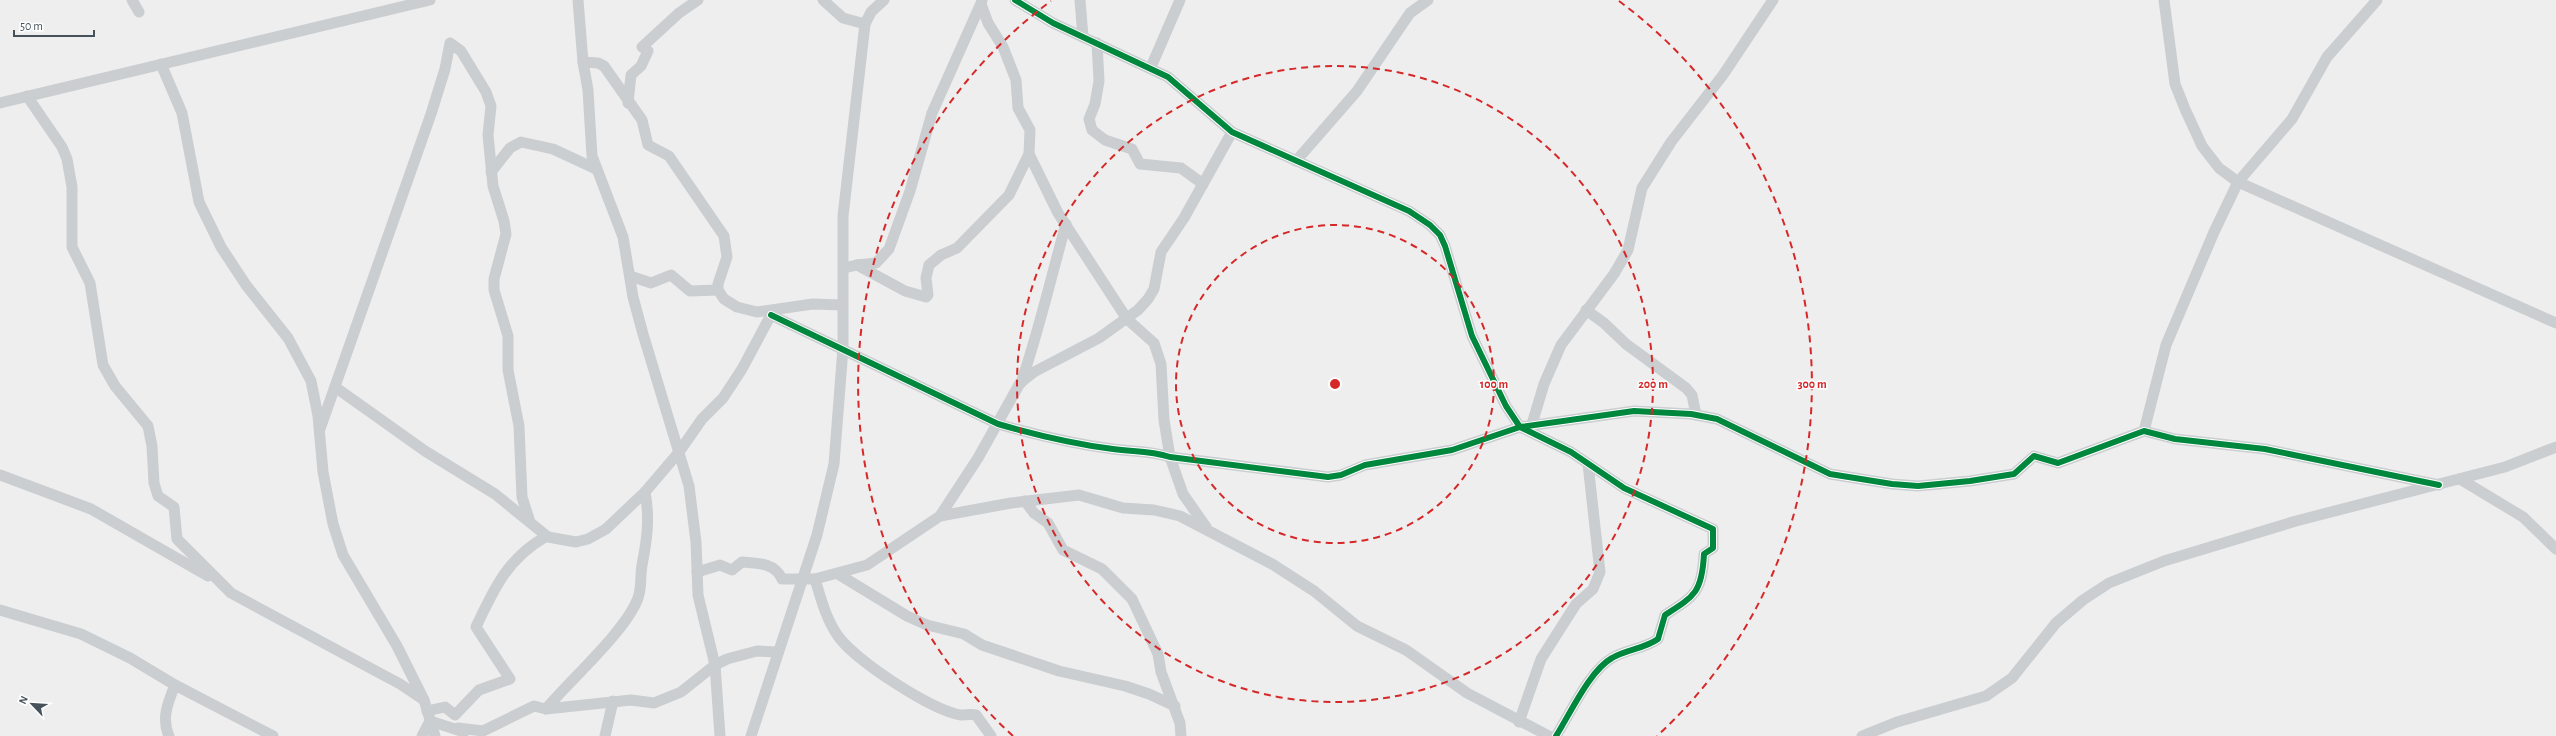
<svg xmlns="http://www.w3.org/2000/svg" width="2556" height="736" font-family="'Alegreya Sans',sans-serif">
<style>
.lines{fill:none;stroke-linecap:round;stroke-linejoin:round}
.street{stroke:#caced0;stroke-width:11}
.cycleway-casing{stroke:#fff;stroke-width:8}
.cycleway{stroke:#00873e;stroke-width:6}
.ring{fill:none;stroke:#d62828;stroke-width:2;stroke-dasharray:7 5}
.centre{fill:#d62828;stroke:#fff;stroke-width:2}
.ring-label{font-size:12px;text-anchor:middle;font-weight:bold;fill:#d62828;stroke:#fff;stroke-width:3;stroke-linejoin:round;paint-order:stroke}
</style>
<rect width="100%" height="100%" fill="#efeeee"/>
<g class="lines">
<!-- street -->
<g class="street">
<polyline points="132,0 139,12"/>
<polyline points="578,0 583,62 588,90 592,156 623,237 633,297 643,334 689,486 696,542 698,595 715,665 720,736"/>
<polyline points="823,0 843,18 865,24"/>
<path d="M1015 0 1053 23 1168 77 1232 132 1409 211 1430 225 1440 235 1445 246 1472 336 1506 406 1520 427 1571 452 1624 488 1713 529V548L1704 554C1702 592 1695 596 1665 615L1658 639C1644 649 1627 649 1612 658 1590 670 1570 714 1556 736"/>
<polyline points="1080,0 1083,37"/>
<polyline points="2164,0 2175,84 2185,109 2202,146 2219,168 2238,182 2556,323"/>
<polyline points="1097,43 1099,81 1095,104 1089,119 1092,130 1105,140 1132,149 1140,164 1181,168 1203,184"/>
<polyline points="583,62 598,63 604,66 642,120 648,145 669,156 724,236 727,257 718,284 718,290 724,299 737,307 757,312 813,304 842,305"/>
<polyline points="161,64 182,113 199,202 221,247 246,285 288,338 311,381 318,416 323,472 333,524 343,555 397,646 424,700 435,736"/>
<polyline points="1151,67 1180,0"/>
<polyline points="27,96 62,147 67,159 72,187 72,247 90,283 103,365 115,386 148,426 152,446 154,483 158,496 174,507 177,539 231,593 400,684 424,700"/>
<polyline points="0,103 430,0"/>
<polyline points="628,103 631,75 641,66 648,51 642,47 679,13 698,0"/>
<polyline points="1029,154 1058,213 1127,319 1154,343 1161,364 1164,420 1170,457 1183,494 1206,527"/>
<polyline points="1296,161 1357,91 1410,13 1428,0"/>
<polyline points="491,172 510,148 521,142 553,149 596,169"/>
<polyline points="857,265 876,263 889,249 910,191 932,113 982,1"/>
<polyline points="844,268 857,265 905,291 926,297 928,295 926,278 929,265 941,255 957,248 1009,195 1029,154 1030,130 1018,108 1016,80 1003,47 988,23 981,4"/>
<polyline points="630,276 651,283 671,275 690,291 718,290"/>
<polyline points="1586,310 1604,323 1626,344 1686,388 1692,395 1696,415"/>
<path d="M771 315 998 424C1036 435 1074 444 1113 449 1134 452 1149 450 1170 457L1328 477 1341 475 1365 465 1452 450 1520 427 1634 411 1691 414 1717 419 1830 474 1892 484 1918 486 1970 481 2014 474 2034 456 2058 463 2144 431 2175 439 2265 449 2439 485"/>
<path d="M1021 383C1039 331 1051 277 1066 224"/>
<polyline points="335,387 425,451 495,494 548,537 576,542 588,539 606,529 645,492 679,452 702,419 723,398 742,369 773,311"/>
<polyline points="1532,424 1544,384 1561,345 1614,274 1628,250 1642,188 1671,142 1723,75 1773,0"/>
<polyline points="320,429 431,114 445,69 450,43 461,51 486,92 491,106 488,135 493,186 504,221 506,234 494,279 494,290 508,336 508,370 519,426 522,497 529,519"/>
<polyline points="2144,431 2166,345 2214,232 2238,182 2292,119 2327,57 2377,0"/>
<polyline points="0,475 91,509 208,576"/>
<polyline points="2460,479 2523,517 2556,549"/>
<polyline points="1025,501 1034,513 1048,523 1063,550 1102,569 1132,599 1158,654 1161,672 1180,723 1181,736"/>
<polyline points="940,516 978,458 1020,383 1034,372 1099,338 1138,310 1148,299 1154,289 1161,252 1184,218 1232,132"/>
<path d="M697 572 720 565 732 570 742 562C758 563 775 563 782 579H815L867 565 940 516 1011 503 1079 495 1123 508 1154 510 1180 516 1272 564 1314 591 1357 626 1406 650 1467 693 1549 736"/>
<polyline points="838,574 907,616 927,625 964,634 982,645 1059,671 1125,686 1149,694 1175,706"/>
<path d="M815 579C821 599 826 619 838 636 855 660 932 711 961 715 966 715 971 714 976 715L991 736"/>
<polyline points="0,610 81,634 130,658 175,685 273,736"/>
<path d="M546 709C570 680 626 631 638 598 642 587 640 576 642 565 647 540 650 518 645 492"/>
<path d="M427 711 445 707 455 715 479 690 510 679 476 627C494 589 507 559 545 537"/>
<polyline points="1519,722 1541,659 1576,604 1593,589 1600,572 1588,464"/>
<polyline points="458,728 483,731 534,706 546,709 631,700 654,703 681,692 715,665 727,659 757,651 777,652"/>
<path d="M169 736C161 719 168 702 175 685"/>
<polyline points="422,736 430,721 464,732"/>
<polyline points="605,736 613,701"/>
<polyline points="751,736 817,535 834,464 843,348 843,216 865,24 871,12 884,0"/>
<polyline points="1862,736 1897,722 1986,696 2012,678 2056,623 2083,600 2109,583 2164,561 2296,521 2505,467 2556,447"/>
</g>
<!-- cycleway casing -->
<g class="cycleway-casing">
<g id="cycleway">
<path d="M1015 0 1053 23 1168 77 1232 132 1409 211 1430 225 1440 235 1445 246 1472 336 1506 406 1520 427 1571 452 1624 488 1713 529V548L1704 554C1702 592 1695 596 1665 615L1658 639C1644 649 1627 649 1612 658 1590 670 1570 714 1556 736"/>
<path d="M771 315 998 424C1036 435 1074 444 1113 449 1134 452 1149 450 1170 457L1328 477 1341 475 1365 465 1452 450 1520 427 1634 411 1691 414 1717 419 1830 474 1892 484 1918 486 1970 481 2014 474 2034 456 2058 463 2144 431 2175 439 2265 449 2439 485"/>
</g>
</g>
<!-- cycleway -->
<use href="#cycleway" class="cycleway"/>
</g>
<!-- distance rings -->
<g class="ring">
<circle cx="1335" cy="384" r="159"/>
<circle cx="1335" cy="384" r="318"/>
<path d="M1013 736A477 477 0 0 1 1051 1M1619 1A477 477 0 0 1 1657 736"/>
</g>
<circle cx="1335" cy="384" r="6" class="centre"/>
<g class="ring-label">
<text x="1494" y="388">100 m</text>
<text x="1653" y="388">200 m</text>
<text x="1812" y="388">300 m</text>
</g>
<!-- north arrow -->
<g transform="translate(32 704) rotate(295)" stroke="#ffffff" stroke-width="3" paint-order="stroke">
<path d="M0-3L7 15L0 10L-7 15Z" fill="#45525c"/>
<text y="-6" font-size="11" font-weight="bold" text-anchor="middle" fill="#45525c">N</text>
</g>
<!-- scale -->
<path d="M14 30v6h80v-6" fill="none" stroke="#45525c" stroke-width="2"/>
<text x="20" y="30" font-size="12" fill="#45525c" stroke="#ffffff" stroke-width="3" paint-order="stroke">50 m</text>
</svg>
